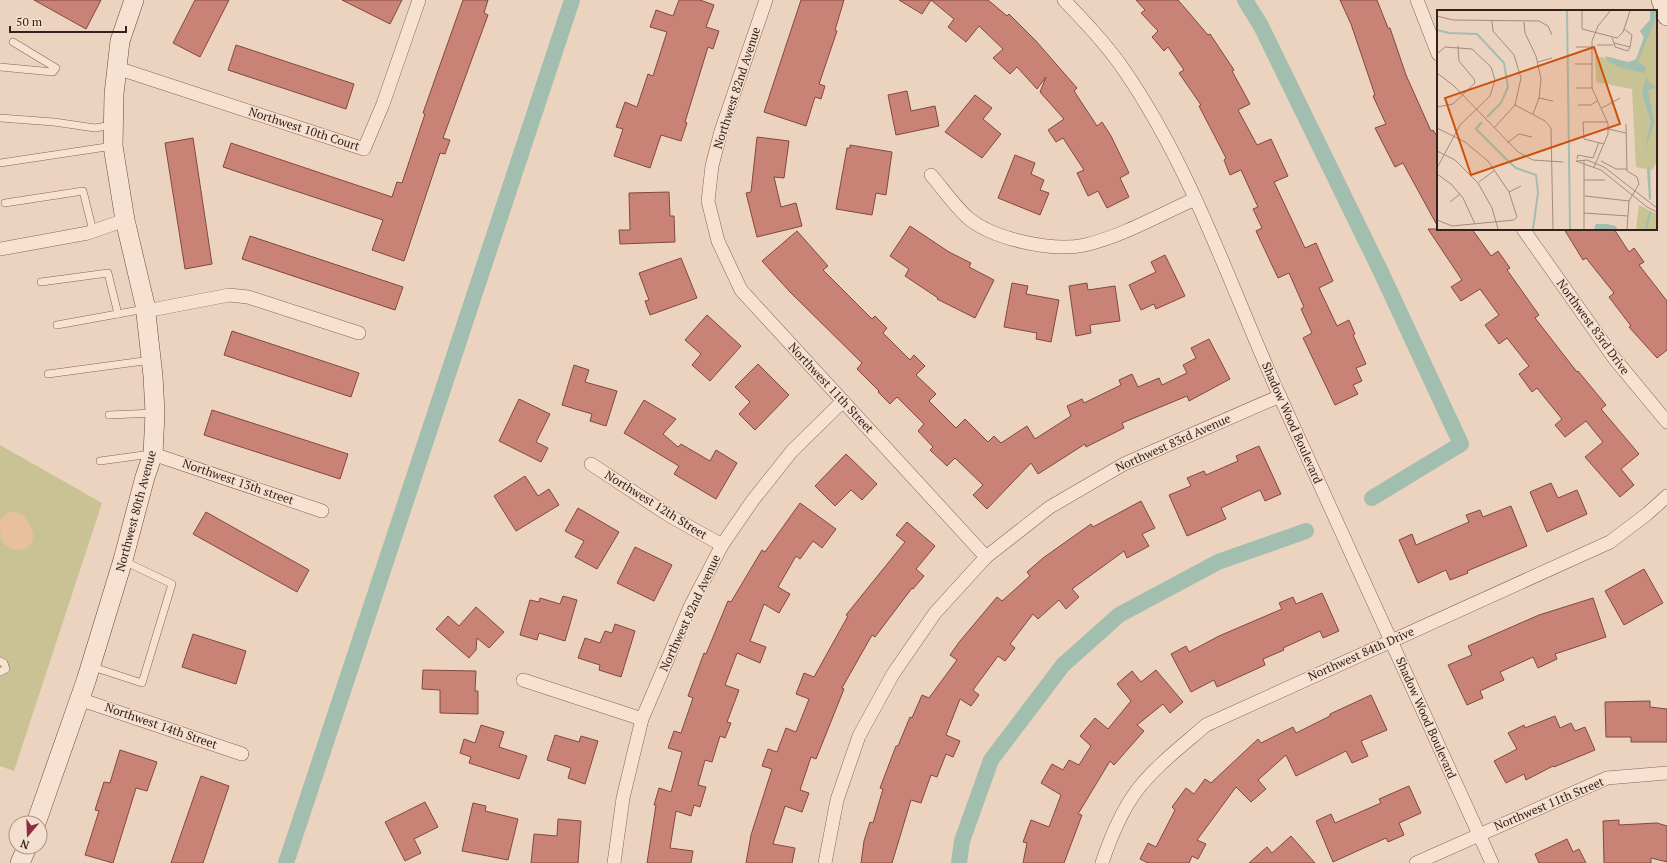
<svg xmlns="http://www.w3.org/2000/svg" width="1667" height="863" font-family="'PT Serif',serif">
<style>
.green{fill:#c9c294}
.sand{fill:#e8c09c}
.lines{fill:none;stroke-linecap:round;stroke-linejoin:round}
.canal{stroke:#a2beaf;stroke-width:16}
.building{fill:#c98376;stroke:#82483f}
.lane-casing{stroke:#846458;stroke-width:8}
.street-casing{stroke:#846458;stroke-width:14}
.secondary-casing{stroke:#66463b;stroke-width:20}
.lane{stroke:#f7e2d2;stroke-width:7}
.street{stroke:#f7e2d2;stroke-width:13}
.secondary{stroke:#f7e2d2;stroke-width:19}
.labels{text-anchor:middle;stroke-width:3;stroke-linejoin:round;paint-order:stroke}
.street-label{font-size:12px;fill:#34211c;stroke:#f4dfce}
.inset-river{fill:none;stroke:#a2beaf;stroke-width:2}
.inset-road{fill:none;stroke:#a28c7e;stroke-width:1}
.view{fill:#cd510e;fill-opacity:0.15;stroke:#cd510e;stroke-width:2}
.inset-edge{fill:none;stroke:#34211c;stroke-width:2}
</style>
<rect width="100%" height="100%" fill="#ecd3bf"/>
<!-- green -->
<polygon class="green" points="0,445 102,503 14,771 0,766"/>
<!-- sand -->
<path class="sand" d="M10 511 22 514C54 549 9 561 1 538 0 533 0 525 0 520Z"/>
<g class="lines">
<!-- canal -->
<g class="canal">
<polyline points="1245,0 1261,26 1380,270 1461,444 1372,498"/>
<polyline points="286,863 572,0"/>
<polyline points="959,863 962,841 991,760 1063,665 1119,615 1218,562 1306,531"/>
</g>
</g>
<!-- building -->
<g class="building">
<polygon points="34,0 101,0 86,29"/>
<polygon points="195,0 229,0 200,57 173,43"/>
<polygon points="342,0 402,0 390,24"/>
<polygon points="463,0 488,0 484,13 488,15 443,138 450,140 445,154 440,153 404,261 372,250 383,220 223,167 231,143 392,197 397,182 402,183 425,114 423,113"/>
<polygon points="679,0 700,0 714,5 706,27 719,31 713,49 708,47 685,122 687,123 681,141 661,135 650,168 614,156 623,129 616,127 625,102 637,107 648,74 653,76 667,32 650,27 656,10 673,16"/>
<polygon points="801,0 844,0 835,30 837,31 819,84 825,86 821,99 815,97 806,126 764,112"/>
<polygon points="899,0 931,0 922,14"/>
<polygon points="931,0 988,0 1007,16 1009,14 1036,41 1077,88 1074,91 1097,126 1102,122 1111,136 1129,173 1120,178 1129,197 1107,208 1098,191 1088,196 1077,173 1084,170 1063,138 1056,142 1048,130 1064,119 1040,92 1046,77 1037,89 1017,67 1010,74 993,58 1003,49 979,26 966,42 948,27 954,19"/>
<polygon points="1136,0 1178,0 1208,35 1210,34 1234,70 1232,71 1250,104 1238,110 1257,145 1271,139 1288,176 1274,182 1305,248 1316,243 1333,281 1319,288 1337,326 1349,320 1355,334 1353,335 1366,364 1356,368 1362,381 1353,385 1358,394 1335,405 1303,338 1312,333 1301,309 1304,307 1289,273 1278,278 1256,231 1262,228 1253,209 1258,207 1241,170 1230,175 1224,160 1226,158 1199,106 1201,105 1179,73 1184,70 1168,47 1164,51 1152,37 1158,31 1141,13 1145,10"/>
<polygon points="1340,0 1377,0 1388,28 1390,28 1406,75 1431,131 1433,130 1438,138 1438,227 1403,163 1395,167 1375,128 1386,124 1373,96 1375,95 1351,24"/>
<polygon points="236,45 354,84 346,109 228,70"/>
<polygon points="907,91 911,111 935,106 939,126 896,135 888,95"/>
<polygon points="975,95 992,108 983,119 1001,134 982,158 945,132"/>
<polygon points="757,137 789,141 784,178 774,177 781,207 796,203 802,226 757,237 746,193 751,192"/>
<polygon points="193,138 212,264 185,269 165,143"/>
<polygon points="850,145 892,152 886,195 876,193 872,215 836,209 847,148 850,148"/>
<polygon points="1015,155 1035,163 1031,174 1044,180 1040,190 1049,193 1040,215 998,198"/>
<polygon points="669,192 670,216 674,216 675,242 620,244 619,230 630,230 629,193"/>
<polygon points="910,226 949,252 971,263 969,267 994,280 975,318 937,299 938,298 905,276 909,269 890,256"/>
<polygon points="1428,229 1472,229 1491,256 1498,251 1510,268 1507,270 1539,315 1535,318 1577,372 1578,371 1606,405 1601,409 1639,454 1621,469 1634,485 1620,497 1585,457 1603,442 1586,421 1565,437 1555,425 1562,419 1537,388 1532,392 1519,374 1529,366 1507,338 1499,344 1485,325 1499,315 1480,289 1461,301 1451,287 1462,280"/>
<polygon points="1564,229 1614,229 1629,252 1634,248 1644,262 1639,265 1667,301 1667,350 1657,358 1629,327 1631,326 1609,297 1614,293 1586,258 1583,260"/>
<polygon points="797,231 828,266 823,270 872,319 875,316 887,328 883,333 910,360 914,355 925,366 916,375 936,394 929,401 956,428 965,419 988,442 994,436 1001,443 1027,426 1035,439 1071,416 1067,406 1082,399 1084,403 1121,385 1119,380 1132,374 1138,387 1159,378 1162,385 1187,373 1183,365 1196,358 1191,348 1209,339 1230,379 1189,401 1187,396 1122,423 1124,428 1086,447 1085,444 1038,474 1031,463 987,509 973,495 983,485 955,458 947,466 930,450 933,447 918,431 924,424 897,397 890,404 878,392 879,391 857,369 862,363 790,292 762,261"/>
<polygon points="250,236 403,287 395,310 242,259"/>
<polygon points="1165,255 1185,296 1156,309 1154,304 1141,310 1129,285 1156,272 1151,262"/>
<polygon points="681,258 697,298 650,315 645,301 649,300 639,273"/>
<polygon points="1012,283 1028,286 1026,294 1059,300 1051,342 1036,339 1037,333 1004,327"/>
<polygon points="1087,283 1088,290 1115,286 1120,321 1090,325 1091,333 1076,336 1069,286"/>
<polygon points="707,315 741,346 710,381 692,365 701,354 685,340"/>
<polygon points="232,331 359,373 351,397 224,355"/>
<polygon points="758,364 789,395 755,430 739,414 750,402 735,387"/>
<polygon points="574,365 589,370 585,382 617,391 606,426 590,421 592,414 562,405"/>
<polygon points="519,399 550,414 536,442 548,448 541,462 499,441"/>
<polygon points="644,400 676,419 663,434 678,447 681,444 710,461 716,450 737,463 716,499 674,474 679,466 624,433"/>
<polygon points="212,410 348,454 340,479 204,435"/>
<polygon points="1259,446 1281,494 1265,501 1260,490 1221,508 1226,519 1187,536 1169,495 1191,486 1187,478 1204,471 1206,475 1238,461 1236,456"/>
<polygon points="846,454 877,484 862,500 851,490 835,506 815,486"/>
<polygon points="525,476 538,496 549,489 559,505 516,531 494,496"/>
<polygon points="1551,483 1558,498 1577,490 1587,514 1547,532 1530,492"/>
<polygon points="1141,501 1155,528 1142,534 1149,546 1127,558 1124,551 1072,589 1079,597 1066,609 1059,600 1038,619 1033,614 1010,644 1015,648 1005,661 998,656 973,690 979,695 971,706 960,699 946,735 960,741 953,757 946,754 937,777 931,775 921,803 911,800 892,863 861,863 864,841 870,822 873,823 883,789 880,788 896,746 898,746 910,717 912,718 922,695 929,698 957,660 950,655 960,641 997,597 1002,601 1030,576 1027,572 1043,558 1091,524 1093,527"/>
<polygon points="800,503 836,529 822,548 813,541 800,559 796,556 778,587 790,594 779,613 764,604 750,641 766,647 760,663 737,653 725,685 739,690 727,722 731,723 725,738 720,736 712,762 705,760 698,785 706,787 700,807 694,805 691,816 676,811 670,848 693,851 691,863 647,863 656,805 654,805 659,788 671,792 682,752 668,748 674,731 681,733 693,698 688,696 704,653 706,654 728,601 731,602 762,550 765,552"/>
<polygon points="1511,506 1527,546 1467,571 1468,573 1450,580 1446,570 1418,583 1399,540 1412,534 1416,545 1469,522 1466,515 1480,510 1483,517"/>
<polygon points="578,508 619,532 597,569 575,557 584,541 565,531"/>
<polygon points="206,512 309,570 297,592 193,534"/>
<polygon points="907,522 935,546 916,569 924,576 913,589 912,588 875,637 872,635 842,688 844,689 816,759 811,757 800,790 809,793 802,812 785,806 773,844 795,848 792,863 746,863 751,835 772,769 762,766 768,749 777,752 786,728 796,732 809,699 796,694 804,673 814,677 848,616 846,615 905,542 896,535"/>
<polygon points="635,547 672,565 654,601 617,583"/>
<polygon points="1644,569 1663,603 1624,625 1605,591"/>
<polygon points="1322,593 1339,631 1323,638 1320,631 1283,648 1284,650 1263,659 1265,665 1217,687 1214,680 1191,692 1171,654 1186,646 1189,652 1219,636 1282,609 1279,603 1293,597 1296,604"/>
<polygon points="563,596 577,600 565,641 539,633 537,640 520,635 530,600 539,602 540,598 560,604"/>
<polygon points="1593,598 1606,637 1555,654 1557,659 1538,668 1533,657 1500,672 1504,680 1480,691 1483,698 1467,705 1448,665 1472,655 1468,646 1539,615"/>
<polygon points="476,607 504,632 489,648 477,638 476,650 469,658 436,629 448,616 459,626"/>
<polygon points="615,624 635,631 621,677 599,670 600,665 578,658 585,638 600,643 605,631 612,633"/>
<polygon points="193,634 246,651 236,684 182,667"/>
<polygon points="423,670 476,671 475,691 478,691 478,714 440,713 440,690 422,689"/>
<polygon points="1156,670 1183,702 1170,713 1163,704 1137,725 1144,731 1114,765 1110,761 1078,814 1082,815 1064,863 1023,863 1027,843 1023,842 1031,820 1049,827 1061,795 1041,783 1052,764 1063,770 1069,760 1079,765 1091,746 1080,736 1095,718 1108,729 1131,701 1117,684 1132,671 1141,682"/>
<polygon points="1371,695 1387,730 1361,741 1368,756 1352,763 1346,751 1296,776 1286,755 1258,780 1266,789 1251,802 1236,787 1197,840 1206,844 1198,859 1192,856 1189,863 1148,863 1140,859 1148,843 1156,847 1175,810 1172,807 1186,788 1194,794 1205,779 1211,783 1258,739 1261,743 1293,727 1296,733 1330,716 1330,714"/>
<polygon points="1650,701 1650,707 1667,709 1667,742 1631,742 1631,737 1606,737 1605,702"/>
<polygon points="1555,716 1560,728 1571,723 1575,731 1585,727 1595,750 1554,767 1553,766 1526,780 1524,774 1506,783 1494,761 1517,749 1508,733 1524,725 1525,728"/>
<polygon points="481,725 504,732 499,747 527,756 519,779 469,763 471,757 460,753 464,739 475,743"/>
<polygon points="555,735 579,742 581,736 598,741 585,784 568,778 571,768 547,760"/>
<polygon points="120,750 157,762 147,791 136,788 113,863 85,855 99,811 95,810 104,782 110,783"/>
<polygon points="201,776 229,786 203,863 171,863"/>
<polygon points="1409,786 1421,813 1399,823 1404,835 1388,842 1386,838 1333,862 1316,821 1331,814 1335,823 1381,803 1379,799"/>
<polygon points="425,802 438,827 414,839 421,853 405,861 385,822"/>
<polygon points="473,803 486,806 485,811 518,819 508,860 462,851"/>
<polygon points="558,819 581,821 578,863 531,863 534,834 557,836"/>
<polygon points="1619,820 1619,825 1657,823 1667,826 1667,862 1651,858 1651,863 1604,863 1603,821"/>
<polygon points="1291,836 1315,863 1249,863 1267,847 1272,853"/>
<polygon points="1567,839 1573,852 1579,849 1586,863 1539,863 1535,854"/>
</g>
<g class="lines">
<!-- lane casing -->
<g class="lane-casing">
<g id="lane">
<polyline points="0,67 53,72 56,68 13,42"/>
<polyline points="0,118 54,122 95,128 113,125"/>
<polyline points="0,163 113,146"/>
<polyline points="5,203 83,191 93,231"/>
<polyline points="41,282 108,273 118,314"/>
<polyline points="57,325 145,309"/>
<polyline points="48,374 151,360"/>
<polyline points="109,415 154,413"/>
<polyline points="100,461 151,454"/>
<polyline points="0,661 4,663 6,669 0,672"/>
<polyline points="90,666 142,683 172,584 124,561"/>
</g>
</g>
<!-- street casing -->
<g class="street-casing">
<g id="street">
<polyline points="766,0 721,131 712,166 708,201 718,241 741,290 986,557"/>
<path d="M1064 0C1085 22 1107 45 1124 70 1193 170 1231 289 1281 399 1351 554 1422 708 1492 863"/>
<polyline points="1417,0 1438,54"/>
<polyline points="117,68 364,149 383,104 419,0"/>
<path d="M931 175C943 189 954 205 967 217 992 239 1052 252 1085 245 1123 236 1159 215 1195 199"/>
<polyline points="1523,229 1614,358 1667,422"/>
<polyline points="0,249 88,233 125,220"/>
<polyline points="146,311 229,295 248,297 359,333"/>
<polyline points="153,454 322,511"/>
<polyline points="591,464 670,516 722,545"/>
<polyline points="523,680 642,719"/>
<polyline points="79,699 242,754"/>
<polyline points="614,863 623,798 642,719 690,607 722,545 753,500 792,451 843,401"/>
<polyline points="825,863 837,800 859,736 893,674 935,613 986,557 1050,507 1124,464 1280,396"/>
<path d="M1102 863C1110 839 1120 814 1135 793 1154 767 1182 746 1206 725L1610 542 1647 514 1667 496"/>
<polyline points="1416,863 1607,778 1667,773"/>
</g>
</g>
<!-- secondary casing -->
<g class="secondary-casing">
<g id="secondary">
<polyline points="1661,0 1667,16"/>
<polyline points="36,823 86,681 123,560 145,477 153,454 155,413 153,376 145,305 125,220 113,146 114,94 120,41 134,0"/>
<polyline points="20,863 27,847"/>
</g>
</g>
<!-- lane -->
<use href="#lane" class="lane"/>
<!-- street -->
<use href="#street" class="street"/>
<!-- secondary -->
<use href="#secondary" class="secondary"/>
</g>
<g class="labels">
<!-- street labels -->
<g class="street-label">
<text transform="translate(737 88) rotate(-72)" y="4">Northwest 82nd Avenue</text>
<text transform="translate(304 129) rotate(18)" y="4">Northwest 10th Court</text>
<text transform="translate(1593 327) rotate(54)" y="4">Northwest 83rd Drive</text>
<text transform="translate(831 388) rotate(47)" y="4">Northwest 11th Street</text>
<text transform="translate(1292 423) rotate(66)" y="4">Shadow Wood Boulevard</text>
<text transform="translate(1173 443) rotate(-24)" y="4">Northwest 83rd Avenue</text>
<text transform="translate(238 482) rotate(19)" y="4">Northwest 13th street</text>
<text transform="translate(656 505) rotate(32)" y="4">Northwest 12th Street</text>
<text transform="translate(136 511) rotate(-75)" y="4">Northwest 80th Avenue</text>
<text transform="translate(690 613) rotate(-65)" y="4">Northwest 82nd Avenue</text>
<text transform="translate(1361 654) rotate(-24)" y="4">Northwest 84th Drive</text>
<text transform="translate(1426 718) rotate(66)" y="4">Shadow Wood Boulevard</text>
<text transform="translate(161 726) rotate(19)" y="4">Northwest 14th Street</text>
<text transform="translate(1549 804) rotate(-23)" y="4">Northwest 11th Street</text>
</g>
</g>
<!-- overview -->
<g transform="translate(1437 10)">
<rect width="220" height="220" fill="#ecd3bf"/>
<path d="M213 1H220V152L215 160 199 157 195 79 159 72 158 46 191 52 198 51 207 27 203 21 213 10ZM202 195 220 204V219H199Z" fill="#c9c294"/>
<path d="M213 1H220V5L201 52 209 57 208 63 184 58 172 52 168 46 191 52 200 49 207 27 203 21 213 10ZM209 66 212 73 220 77 211 80 217 112 207 143 214 111 205 85ZM213 155 214 189 212 190 210 160ZM159 214H170L179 216 180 219H157Z" fill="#a2beaf"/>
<path class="inset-river" d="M130 1 133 219M0 20 12 23 40 24 67 53 71 77 64 93 50 107M45 112 39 119 70 150 79 158 99 165 101 183 96 219M209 219 213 202"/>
<path class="inset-road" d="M145 1V19L180 28 186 22 193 1M0 6 16 10 102 11 111 16 115 25M55 11 56 21 77 45 84 68 78 95 57 118M87 12 88 23 99 46 104 69 102 88 96 104M175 28 177 33 193 37 195 25 187 19M177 33 178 37 191 41 193 37M160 35H176M139 37H155M0 44 8 37 35 39 54 57 58 70 53 86 23 115 0 158M101 52 115 48M138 54H155M0 63 17 76 81 142 96 150 126 152M139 78H155M102 88 116 91M78 95 108 111 114 118 116 219M141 95H154L160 91M0 97 16 94 38 73 37 69 22 51 21 36M165 98 183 88M189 114 190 161 200 167 202 174 192 191 190 219M0 118 28 132 51 151 72 182 80 207 77 210 15 216 0 210M171 119 189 123M70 133 82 124 95 127M167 134 147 129 146 112H171M0 141 18 150 41 173 55 198 61 219M140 149 141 145 156 148 162 132M147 150V219M139 151 150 150 167 157 220 198M139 151 164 160 210 197 220 202M164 151 179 159H190M157 157 171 124V114L155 78V31L161 16 173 1M0 164 14 174 26 188 38 214M147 170H168M42 172 58 160M72 182 84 176M148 186 192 191M13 192 23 184M147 203 191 206"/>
<path class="view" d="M157 37 183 114 34 165 8 88Z"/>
<rect width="220" height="220" class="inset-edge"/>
</g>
<!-- north arrow -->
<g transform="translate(28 835) rotate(199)"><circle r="19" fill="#f4dfce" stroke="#a79387"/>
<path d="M0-3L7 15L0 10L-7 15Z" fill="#912a46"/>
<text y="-6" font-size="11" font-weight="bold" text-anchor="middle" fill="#34211c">N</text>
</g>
<!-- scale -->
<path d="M10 26v6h116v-6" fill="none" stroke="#34211c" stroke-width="2"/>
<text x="16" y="26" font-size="12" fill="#34211c" stroke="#f4dfce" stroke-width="3" paint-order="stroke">50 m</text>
</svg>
